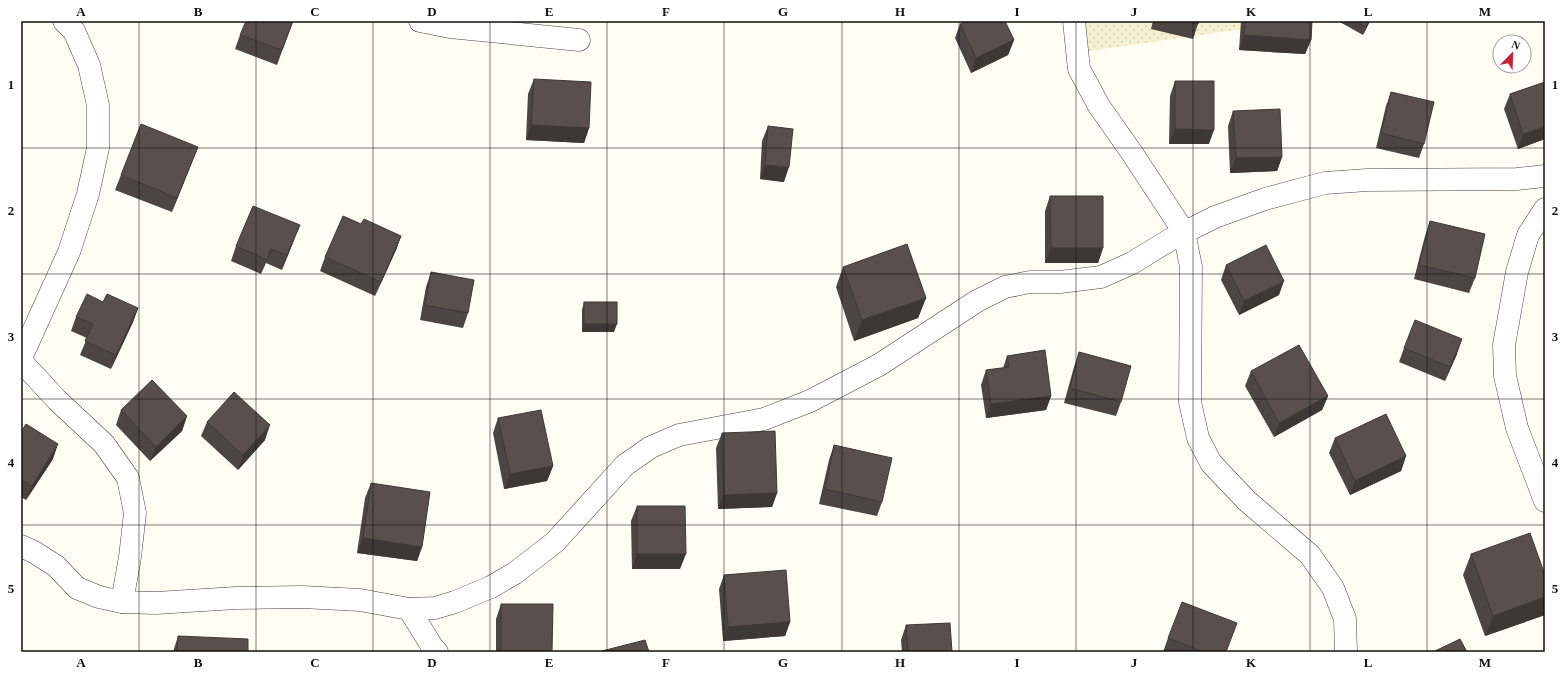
<svg xmlns="http://www.w3.org/2000/svg" width="1566" height="673" font-family="Georgia,serif">
<style>
.farmland{fill:url(#farmland-dots)}
.lines{fill:none;stroke-linecap:round;stroke-linejoin:round}
.street-casing{stroke:#434343;stroke-width:23}
.street{stroke:#fff;stroke-width:22}
.wall{fill:#4d4541}
.shaded-wall{fill:#3e3835}
.building{fill:#59504c;stroke:#3e3835}
.grid{fill:none;stroke:#101010;stroke-width:1;stroke-opacity:0.55}
.neatline{fill:none;stroke:#101010;stroke-width:1.5}
.grid-label{font-size:13px;text-anchor:middle;font-weight:bold;fill:#101010}
</style>
<defs>
<pattern id="farmland-dots" width="8" height="8" patternUnits="userSpaceOnUse"><rect width="8" height="8" fill="#f6f0d3"/><path d="M2 2h.1M6 6h.1" fill="none" stroke="#d2cdb4" stroke-width="1.8" stroke-linecap="round"/></pattern>
</defs>
<rect width="100%" height="100%" fill="#fffcf3"/>
<!-- farmland -->
<polygon class="farmland" points="1080,21 1299,21 1075,53"/>
<g class="lines">
<!-- street casing -->
<g class="street-casing">
<g id="street">
<polyline points="420,21 450,27 579,40"/>
<polyline points="1074,21 1079,69 1099,106 1132,153 1184,232 1191,267 1190,402 1198,438 1211,463 1247,501 1310,555 1333,588 1345,619 1346,652"/>
<polyline points="1545,209 1528,235 1517,272 1504,345 1505,376 1517,428 1545,501"/>
<polyline points="21,358 69,252 88,194 98,148 98,105 89,65 74,31 64,21"/>
<polyline points="21,361 57,400 104,444 128,478 135,513 130,557 122,602"/>
<polyline points="21,546 34,552 56,566 77,588 99,597 122,602 156,603 236,598 302,597 360,600 409,609 435,608 455,602 491,587 515,573 555,542 625,465 651,447 679,435 764,419 810,401 879,365 977,301 1005,287 1030,282 1060,282 1101,277 1132,263 1173,238 1215,217 1265,199 1325,183 1367,180 1517,179 1545,176"/>
<polyline points="409,609 433,648 437,652"/>
</g>
</g>
<!-- street -->
<use href="#street" class="street"/>
</g>
<!-- wall -->
<g class="wall">
<polygon points="293,21 277,65 235,49 240,35"/>
<polygon points="1153,21 1199,21 1193,39 1151,29"/>
<polygon points="1241,21 1312,21 1311,40 1305,54 1239,50"/>
<polygon points="1338,21 1370,21 1363,35"/>
<polygon points="960,24 1014,40 1008,55 971,73 955,38"/>
<polygon points="534,79 589,128 584,143 526,140 528,94"/>
<polygon points="1175,81 1209,144 1169,144 1170,96"/>
<polygon points="1545,82 1545,139 1518,149 1504,109 1510,94"/>
<polygon points="1391,92 1424,144 1419,158 1376,148 1386,106"/>
<polygon points="1233,111 1282,157 1277,171 1230,173 1228,126"/>
<polygon points="768,126 784,182 760,179 762,141"/>
<polygon points="192,162 172,212 115,190 121,175"/>
<polygon points="1050,196 1103,248 1098,263 1045,263 1045,211"/>
<polygon points="1430,221 1475,278 1469,293 1414,279 1425,236"/>
<polygon points="361,224 401,236 396,250 375,296 320,271 325,257"/>
<polygon points="294,240 282,270 266,263 261,274 231,261 236,246"/>
<polygon points="1226,265 1279,295 1239,315 1221,280"/>
<polygon points="843,267 926,298 918,318 854,341 836,287"/>
<polygon points="431,272 468,313 463,328 420,320 426,287"/>
<polygon points="103,302 138,308 133,322 111,369 80,355 87,338 71,331 76,317"/>
<polygon points="584,302 614,332 582,332 582,310"/>
<polygon points="1404,348 1457,354 1445,381 1399,362"/>
<polygon points="1079,352 1121,402 1116,416 1064,403 1074,367"/>
<polygon points="1007,356 1051,396 1046,410 986,418 981,385 986,370 1003,368"/>
<polygon points="1251,371 1328,396 1322,410 1274,437 1245,386"/>
<polygon points="121,410 187,416 182,431 150,461 116,425"/>
<polygon points="498,418 553,466 547,481 504,489 493,433"/>
<polygon points="207,422 265,440 238,470 201,436"/>
<polygon points="21,432 53,459 26,500 21,497"/>
<polygon points="722,433 777,493 772,507 718,509 716,448"/>
<polygon points="1335,438 1406,456 1401,471 1350,495 1329,453"/>
<polygon points="834,445 882,502 877,516 819,504 829,460"/>
<polygon points="371,483 422,547 417,561 357,553 365,498"/>
<polygon points="637,506 680,569 632,569 631,521"/>
<polygon points="1471,554 1545,575 1545,615 1485,636 1463,575"/>
<polygon points="724,575 790,622 785,636 723,641 719,589"/>
<polygon points="501,604 552,652 496,652 496,619"/>
<polygon points="906,625 952,652 902,652 901,640"/>
<polygon points="178,636 248,652 173,652"/>
<polygon points="1168,638 1226,652 1163,652"/>
</g>
<!-- shaded-wall -->
<g class="shaded-wall">
<polygon points="1369,21 1370,21 1363,35 1366,27"/>
<polygon points="1244,35 1311,40 1305,54 1239,50"/>
<polygon points="1014,40 1008,55 971,73 976,58"/>
<polygon points="531,125 589,128 584,143 526,140"/>
<polygon points="1545,127 1545,139 1518,149 1523,134"/>
<polygon points="1175,129 1214,130 1209,144 1169,144"/>
<polygon points="198,147 172,212 177,198"/>
<polygon points="1282,157 1277,171 1230,173 1236,158"/>
<polygon points="765,165 789,167 784,182 760,179"/>
<polygon points="300,225 282,270 287,255"/>
<polygon points="401,236 396,250 375,296 381,282"/>
<polygon points="1051,248 1103,248 1098,263 1045,263"/>
<polygon points="1284,281 1279,295 1239,315 1244,301"/>
<polygon points="926,298 918,318 854,341 862,320"/>
<polygon points="138,308 133,322 111,369 116,355"/>
<polygon points="584,324 617,324 614,332 582,332"/>
<polygon points="1462,339 1457,354 1445,381 1450,367"/>
<polygon points="1051,396 1046,410 986,418 991,404"/>
<polygon points="1328,396 1322,410 1274,437 1279,423"/>
<polygon points="187,416 182,431 150,461 156,447"/>
<polygon points="270,425 265,440 238,470 243,455"/>
<polygon points="58,444 53,459 26,500 32,486"/>
<polygon points="1406,456 1401,471 1350,495 1355,481"/>
<polygon points="553,466 547,481 504,489 510,474"/>
<polygon points="777,493 772,507 718,509 724,495"/>
<polygon points="363,538 422,547 417,561 357,553"/>
<polygon points="637,554 686,554 680,569 632,569"/>
<polygon points="1545,597 1545,615 1485,636 1493,616"/>
<polygon points="790,622 785,636 723,641 728,627"/>
</g>
<!-- building -->
<g class="building">
<polygon points="246,21 293,21 282,50 240,35"/>
<polygon points="966,21 1005,21 1014,40 976,58 960,24"/>
<polygon points="1184,21 1199,21 1198,24"/>
<polygon points="1245,21 1312,21 1311,40 1244,35"/>
<polygon points="1354,21 1369,21 1366,27"/>
<polygon points="534,79 591,82 589,128 531,125"/>
<polygon points="1175,81 1214,81 1214,130 1175,129"/>
<polygon points="1545,82 1545,127 1523,134 1510,94"/>
<polygon points="1391,92 1434,102 1424,144 1381,133"/>
<polygon points="1280,109 1282,157 1236,158 1233,111"/>
<polygon points="141,124 198,147 177,198 121,175"/>
<polygon points="768,126 793,129 789,167 765,165"/>
<polygon points="1050,196 1103,196 1103,248 1051,248"/>
<polygon points="253,206 300,225 287,255 271,249 267,260 236,246"/>
<polygon points="343,216 361,224 364,219 401,236 381,282 325,257"/>
<polygon points="1430,221 1485,234 1475,278 1419,265"/>
<polygon points="907,244 926,298 862,320 843,267"/>
<polygon points="1266,245 1284,281 1244,301 1226,265"/>
<polygon points="431,272 474,280 468,313 425,305"/>
<polygon points="87,294 103,302 107,294 138,308 116,355 85,341 93,324 76,317"/>
<rect x="584" y="302" width="33" height="22"/>
<polygon points="1415,320 1462,339 1450,367 1404,348"/>
<polygon points="1299,345 1328,396 1279,423 1251,371"/>
<polygon points="1045,350 1051,396 991,404 986,370 1009,367 1007,356"/>
<polygon points="1079,352 1131,366 1121,402 1070,388"/>
<polygon points="152,380 187,416 156,447 121,410"/>
<polygon points="234,392 270,425 243,455 207,422"/>
<polygon points="541,410 553,466 510,474 498,418"/>
<polygon points="1386,414 1406,456 1355,481 1335,438"/>
<polygon points="26,424 58,444 32,486 21,479 21,432"/>
<polygon points="775,431 777,493 724,495 722,433"/>
<polygon points="834,445 892,458 882,502 825,489"/>
<polygon points="371,483 430,492 422,547 363,538"/>
<polygon points="637,506 685,506 686,554 637,554"/>
<polygon points="1530,533 1545,575 1545,597 1493,616 1471,554"/>
<polygon points="786,570 790,622 728,627 724,575"/>
<polygon points="1182,602 1237,623 1226,652 1204,652 1168,638"/>
<polygon points="501,604 553,604 552,652 501,652"/>
<polygon points="950,623 952,652 908,652 906,625"/>
<polygon points="178,636 248,639 248,652 177,652"/>
<polygon points="1460,639 1467,652 1433,652"/>
<polygon points="645,640 649,652 598,652"/>
</g>
<!-- grid -->
<path class="grid" d="M139 21V652M256 21V652M373 21V652M490 21V652M607 21V652M724 21V652M842 21V652M959 21V652M1076 21V652M1193 21V652M1310 21V652M1427 21V652M21 148H1545M21 274H1545M21 399H1545M21 525H1545"/>
<!-- border -->
<rect width="1566" height="673" fill="none" stroke="#ffffff" stroke-width="44"/>
<!-- north arrow -->
<g transform="translate(1512 54) rotate(23)"><circle r="19" fill="#ffffff" stroke="#9f9f9f"/>
<path d="M0-3L7 15L0 10L-7 15Z" fill="#c3263b"/>
<text y="-6" font-size="11" font-weight="bold" text-anchor="middle" fill="#101010">N</text>
</g>
<rect x="22" y="22" width="1522" height="629" class="neatline"/>
<g class="grid-label">
<text x="81" y="16">A</text>
<text x="198" y="16">B</text>
<text x="315" y="16">C</text>
<text x="432" y="16">D</text>
<text x="549" y="16">E</text>
<text x="666" y="16">F</text>
<text x="783" y="16">G</text>
<text x="900" y="16">H</text>
<text x="1017" y="16">I</text>
<text x="1134" y="16">J</text>
<text x="1251" y="16">K</text>
<text x="1368" y="16">L</text>
<text x="1485" y="16">M</text>
<text x="11" y="89">1</text>
<text x="1555" y="89">1</text>
<text x="11" y="215">2</text>
<text x="1555" y="215">2</text>
<text x="11" y="341">3</text>
<text x="1555" y="341">3</text>
<text x="11" y="467">4</text>
<text x="1555" y="467">4</text>
<text x="11" y="593">5</text>
<text x="1555" y="593">5</text>
<text x="81" y="667">A</text>
<text x="198" y="667">B</text>
<text x="315" y="667">C</text>
<text x="432" y="667">D</text>
<text x="549" y="667">E</text>
<text x="666" y="667">F</text>
<text x="783" y="667">G</text>
<text x="900" y="667">H</text>
<text x="1017" y="667">I</text>
<text x="1134" y="667">J</text>
<text x="1251" y="667">K</text>
<text x="1368" y="667">L</text>
<text x="1485" y="667">M</text>
</g>
</svg>
